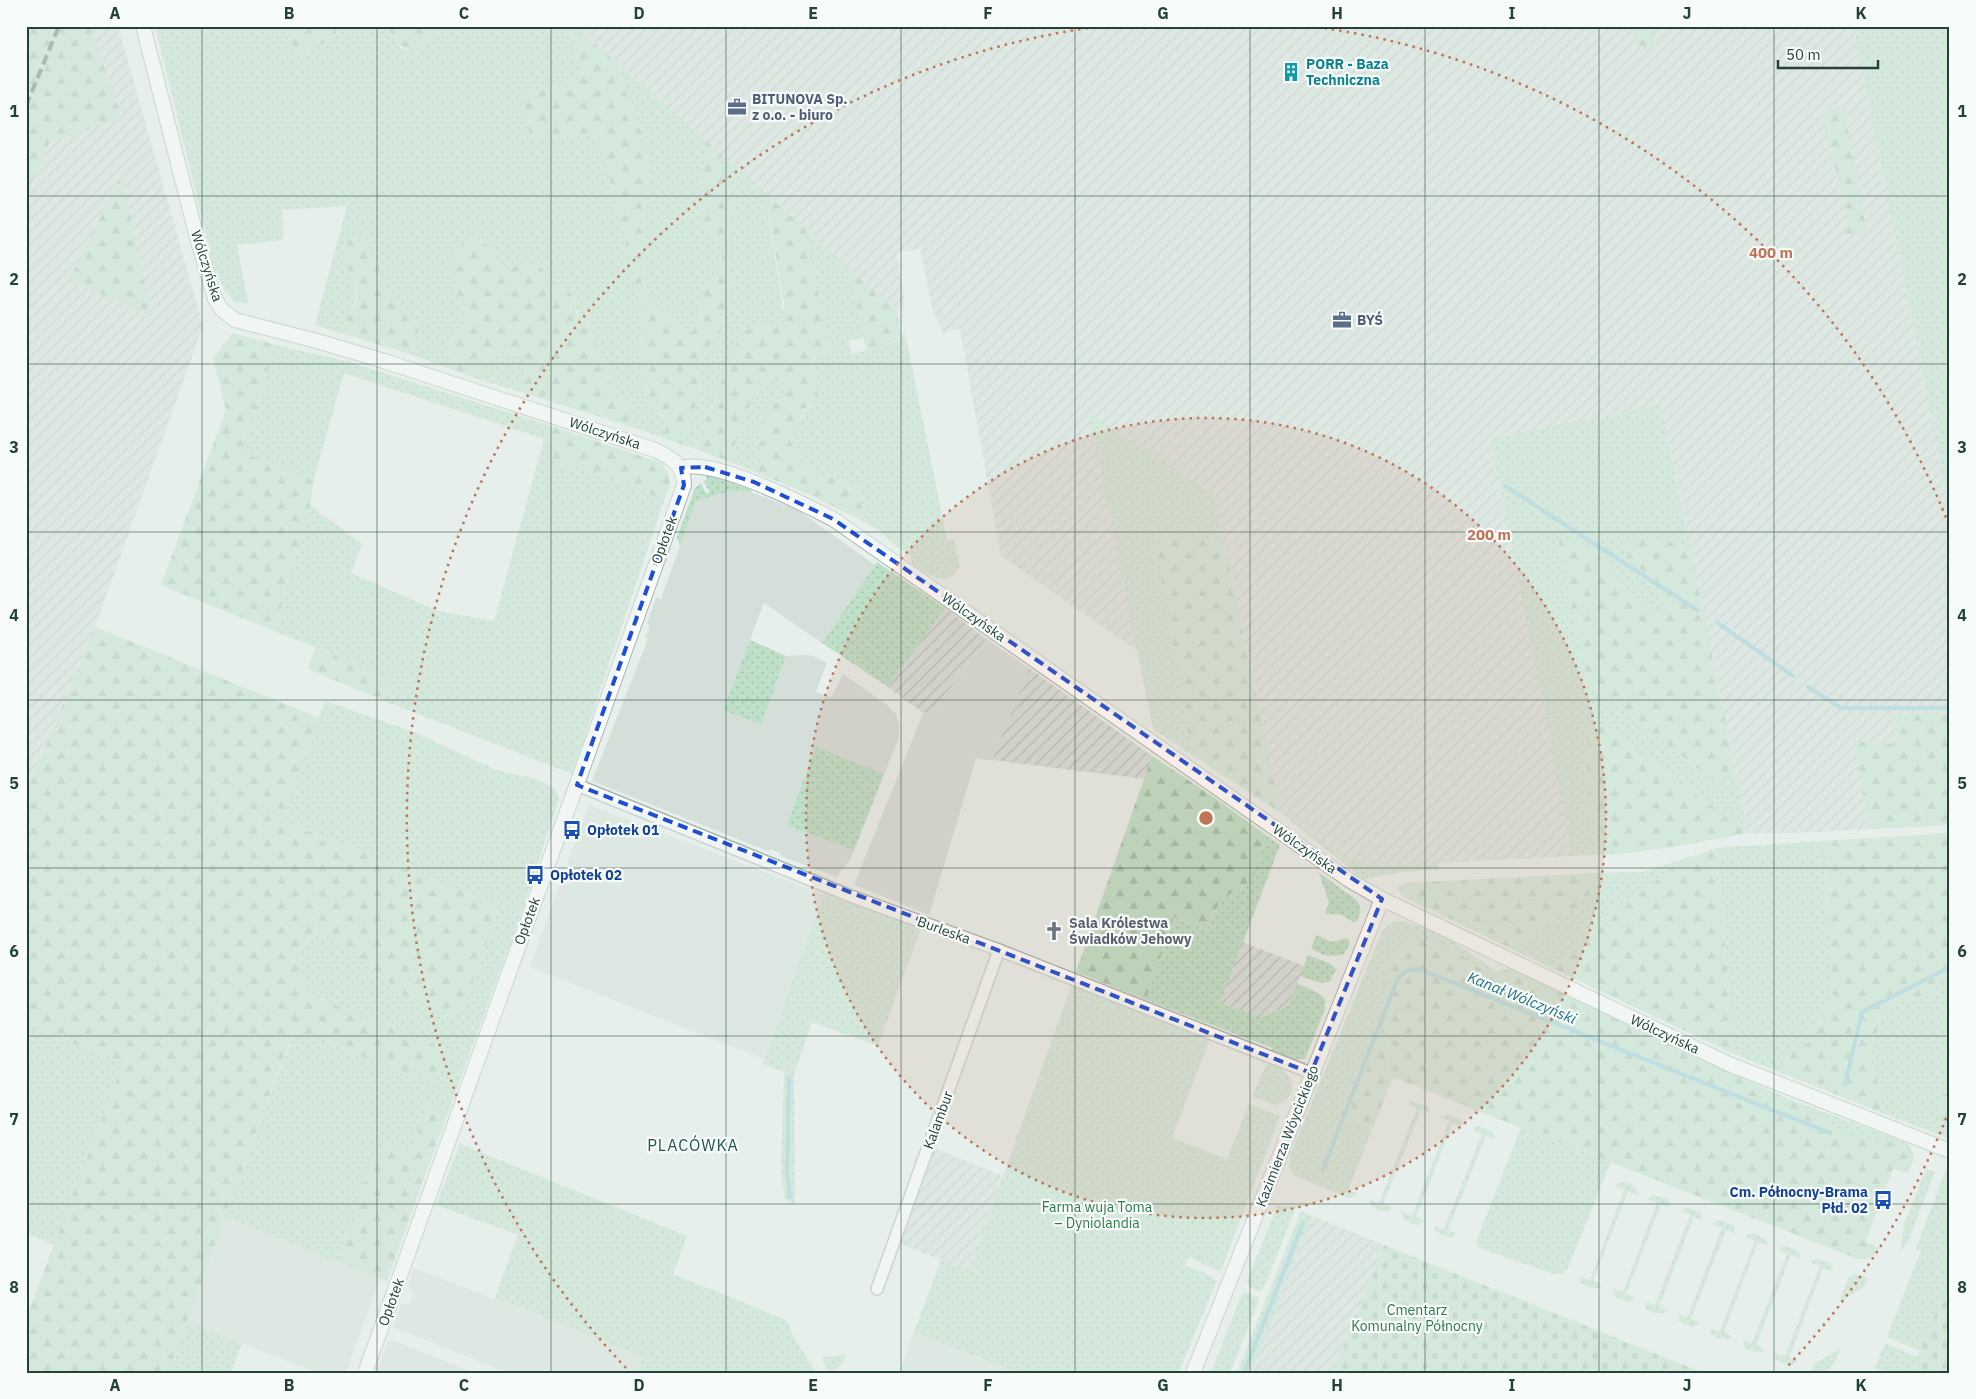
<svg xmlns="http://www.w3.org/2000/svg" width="1976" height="1399" font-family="'IBM Plex Sans',sans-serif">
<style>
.built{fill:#d4dfda}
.industrial{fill:url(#industrial-furrows)}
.grass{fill:url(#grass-dots)}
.forest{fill:url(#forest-firs)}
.cemetery{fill:url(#cemetery-stones)}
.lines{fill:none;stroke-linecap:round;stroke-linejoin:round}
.stream{stroke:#8ec9d4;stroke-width:4}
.minor-casing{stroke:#a8b8b2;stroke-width:14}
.tertiary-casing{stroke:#a8b8b2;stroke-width:16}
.minor{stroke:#fff;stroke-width:11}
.tertiary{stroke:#fff;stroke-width:14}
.rail{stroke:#5f7d75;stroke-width:4;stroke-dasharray:10 5;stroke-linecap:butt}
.marked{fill:none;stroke:#1d4ed8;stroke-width:4;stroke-dasharray:10 6;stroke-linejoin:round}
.grid{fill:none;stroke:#24423a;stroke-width:1;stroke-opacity:0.55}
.ring{fill:none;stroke:#c07456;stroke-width:2.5;stroke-dasharray:2.5 5}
.labels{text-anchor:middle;stroke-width:4.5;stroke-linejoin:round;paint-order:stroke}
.culture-label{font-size:14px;font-weight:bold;fill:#0d838f;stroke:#f7fbf9;text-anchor:start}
.service-label{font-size:14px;font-weight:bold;fill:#4e5e75;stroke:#f7fbf9;text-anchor:start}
.street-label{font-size:14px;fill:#24423a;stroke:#f7fbf9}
.transit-label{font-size:14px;font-weight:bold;fill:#164399;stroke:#f7fbf9;text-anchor:start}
.worship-label{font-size:14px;font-weight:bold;fill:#5b616d;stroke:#f7fbf9;text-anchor:start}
.park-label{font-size:14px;fill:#2d7a4b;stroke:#f7fbf9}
.water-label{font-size:15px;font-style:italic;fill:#1c6f80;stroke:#f7fbf9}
.quarter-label{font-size:16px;letter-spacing:1px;fill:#1f5548;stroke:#f7fbf9}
.centre{fill:#c07456;stroke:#f7fbf9;stroke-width:2.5}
.ring-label{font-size:15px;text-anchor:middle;font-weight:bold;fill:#c07456;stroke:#f7fbf9;stroke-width:4.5;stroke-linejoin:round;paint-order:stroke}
.neatline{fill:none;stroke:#24423a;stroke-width:2}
.grid-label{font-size:16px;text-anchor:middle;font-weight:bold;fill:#24423a}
</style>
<defs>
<pattern id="industrial-furrows" width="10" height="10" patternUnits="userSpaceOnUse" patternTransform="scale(1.25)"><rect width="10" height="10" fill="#d4dfda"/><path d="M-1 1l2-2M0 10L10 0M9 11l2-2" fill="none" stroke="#b6c1bc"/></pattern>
<pattern id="grass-dots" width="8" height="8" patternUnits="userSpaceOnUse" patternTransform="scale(1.25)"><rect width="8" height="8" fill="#bfe0c8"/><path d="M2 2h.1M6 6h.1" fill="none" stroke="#a4c1ad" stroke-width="1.8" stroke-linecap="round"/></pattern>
<pattern id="forest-firs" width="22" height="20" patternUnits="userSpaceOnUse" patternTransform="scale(1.25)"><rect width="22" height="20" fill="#bfe0c8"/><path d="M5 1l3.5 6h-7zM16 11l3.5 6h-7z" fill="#a4c1ad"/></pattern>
<pattern id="cemetery-stones" width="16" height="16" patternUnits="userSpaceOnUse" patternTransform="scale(1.25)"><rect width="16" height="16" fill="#bfe0c8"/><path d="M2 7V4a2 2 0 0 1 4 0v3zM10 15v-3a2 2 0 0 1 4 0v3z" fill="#a4c1ad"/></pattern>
</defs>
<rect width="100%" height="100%" fill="#e6efeb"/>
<!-- built -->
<g class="built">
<polygon points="731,491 751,492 799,511 875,565 822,643 764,603 723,710 761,725 786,656 804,655 813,656 827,663 816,692 831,697 843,674 887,705 896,714 899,724 899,737 849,862 836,877 781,856 780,853 771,849 768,851 592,781 648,639 645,638 650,626 647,623 656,598 661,599 695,504 699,500"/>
<polygon points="986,639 1029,668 992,760 976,759 929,915 854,885 923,713 935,709"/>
<polygon points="589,805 823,894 766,1060 530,967 559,885 569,885 575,870 567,864"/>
<polygon points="225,1217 380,1278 346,1373 317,1373 187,1321"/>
<polygon points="414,1268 494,1299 495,1297 529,1310 643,1357 637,1373 508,1373 393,1327 401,1305 410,1304 413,1293 408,1286"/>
<polygon points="914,1332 1018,1373 899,1373"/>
<polygon points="389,1339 474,1373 376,1373"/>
</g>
<!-- industrial -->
<g class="industrial">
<polygon points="26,26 118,26 203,326 95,627 26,794"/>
<polygon points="575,26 1853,26 1950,510 1950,825 1796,833 1748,833 1681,500 1660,406 1490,440 1572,856 1437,863 1379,865 1350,860 1281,813 1215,495 1090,414 1139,652 1001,556 960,329 947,331 944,335 933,312 920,249 897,253 905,306 897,311"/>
<polygon points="944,607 986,639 935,709 923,713 888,687"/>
<polygon points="1029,668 1152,756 1145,779 992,760"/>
<polygon points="1242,942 1304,966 1289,1005 1262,1017 1220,1003"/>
<polygon points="934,1148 1003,1176 969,1271 898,1243"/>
<polygon points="1312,1216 1384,1245 1333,1373 1251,1373"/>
</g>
<!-- grass -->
<g class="grass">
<path d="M155 26H281L299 55 336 36 335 26H387L401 48 408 51 432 34 435 26H569L579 67 578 81 521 93 531 141 589 133 599 139 641 304 642 374 651 401 665 420 664 438 635 428C632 405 629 401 610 390L609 379 612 369C598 353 589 339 591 317H577L578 315 574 301 569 291 555 282 539 265 509 273 461 244 453 256 452 267 465 322C461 328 455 333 453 339 449 348 451 359 451 369L410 354C432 311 407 321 388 292 383 284 382 275 377 267L349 272C361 302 355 306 340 333L315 325 347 206 282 210 283 240 237 245 248 303 240 302 236 303 225 291 215 271Z"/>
<polygon points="1853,26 1950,26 1950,510"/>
<polygon points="619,65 703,138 706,155 698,192 703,224 717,239 721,248 725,269 713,279 693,332 687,332 653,304 645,283 641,245 645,229 644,191 649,179 644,139 624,89"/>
<polygon points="722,155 765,193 784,316 783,324 780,326 769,328 758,326 740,334 723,382 706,417 695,449 684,445 700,390 698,365 705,352 719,334 729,311 735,286 729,239 734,211 729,191 719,172"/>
<path d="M805 228 850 269 864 337 849 341 852 354 895 342 905 333 947 540H954L960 566C946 590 929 575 912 564L911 556C904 551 896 547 890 541 884 535 880 528 871 527L865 522 858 487C837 479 793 470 792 442 791 434 798 424 801 417 805 407 815 405 817 396 818 392 816 390 815 385 811 365 807 357 830 351Z"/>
<polygon points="276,345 349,362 548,425 544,439 555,465 572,464 664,500 572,774 382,700 390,679 353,662 274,631 310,505 362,544 351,573 438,611 494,621 544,439 344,373 314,478 242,453"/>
<path d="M502 352C515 352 530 356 525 373 523 379 517 385 514 390L475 378C480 364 488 356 502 352Z"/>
<polygon points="774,380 783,382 785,388 784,395 767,415 755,472 731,462 739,425 761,385"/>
<polygon points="1660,405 1691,549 1666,540 1636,567 1656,579 1663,605 1655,608 1641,602 1625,590 1616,574 1558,537 1587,683 1717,783 1737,779 1748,833 1607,727 1596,724 1586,755 1590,814 1619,854 1572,856 1490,439"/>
<polygon points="1089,413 1215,495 1225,544 1181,535 1153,534 1192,755 1153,729"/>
<polygon points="706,476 712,476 752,490 751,492 730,491 699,500 695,504 680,546 677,537 695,488 701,483 706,494 710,492 703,481 707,480"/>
<polygon points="877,562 945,608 888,687 822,643"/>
<polygon points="750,640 786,656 761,725 723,710"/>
<path d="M325 701 414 732 496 770 536 779 554 788 559 799 521 914 448 1112 428 1105 410 1154 379 1143 337 1262 225 1217 295 1030 434 1085 447 1050 306 994C298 969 293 950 316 932L339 940 406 997 459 1019 500 906 282 821Z"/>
<polygon points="816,747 884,774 854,850 787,825"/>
<polygon points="1281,813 1350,860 1379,865 1437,863 1439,870 1401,872 1363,879"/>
<path d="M1267 836 1280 845 1220 1003 1262 1017 1289 1005 1297 983 1320 994 1325 999V1009L1305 1059 1294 1060 1271 1052 1272 1048 1146 1000 1174 917 1207 929C1220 905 1218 897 1245 888Z"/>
<polygon points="1822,841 1834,1000 1818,1017 1809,1042 1800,1046 1786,1058 1787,1075 1734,1054 1717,848"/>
<polygon points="1681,860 1646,889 1584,932 1576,945 1562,958 1554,969 1518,952 1537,934 1592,895 1596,873 1642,872"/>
<path d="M1319 873C1327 878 1335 884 1342 890 1354 898 1367 903 1357 921L1353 922 1342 915 1325 914 1329 902Z"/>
<polygon points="825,890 922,926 878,1046 812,1022 794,1075 795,1204 785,1200 781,1173 784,1072 763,1064"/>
<path d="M1395 921C1429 922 1470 952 1496 972L1513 968 1730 1073 1786 1098 1907 1143C1916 1153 1915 1161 1907 1173L1893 1168 1865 1242 1879 1248C1875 1257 1867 1259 1858 1259L1611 1161 1568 1268C1564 1274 1558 1275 1551 1273L1482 1249 1477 1246 1476 1242 1521 1128 1393 1077 1348 1190 1358 1194 1351 1198 1346 1197 1295 1176 1289 1168 1290 1156 1382 932 1388 925Z"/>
<polygon points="1316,935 1332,942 1346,938 1349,940 1349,946 1343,955 1327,956 1311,949"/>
<path d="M1308 955 1331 964 1337 970 1332 976 1331 981C1322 986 1310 979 1300 976Z"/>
<polygon points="1950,974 1950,1093 1943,1095 1939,1111 1945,1137 1880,1112 1882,1093 1871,1064 1870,1054 1879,1025 1880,1012 1902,1001 1922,1000 1934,993 1939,980"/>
<polygon points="1072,984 1210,1038 1172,1138 1227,1159 1249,1104 1280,1116 1221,1271 1218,1271 1189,1257 1185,1266 1205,1273 1217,1281 1178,1373 1018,1373 914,1332 941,1260 969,1271"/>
<polygon points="26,1027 123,1062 55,1245 26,1233"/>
<path d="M1268 1061C1280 1069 1297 1075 1291 1092 1288 1099 1284 1102 1277 1105L1252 1096Z"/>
<path d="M1411 1101 1428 1106 1430 1113 1421 1110 1383 1204 1392 1208C1386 1215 1378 1210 1371 1206L1370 1200 1379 1203 1417 1108 1408 1104Z"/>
<polygon points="1447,1114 1460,1119 1463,1124 1462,1126 1453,1123 1416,1217 1424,1221 1417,1225 1404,1220 1402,1212 1412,1216 1449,1121 1440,1117"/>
<path d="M1475 1127C1483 1126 1493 1130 1495 1138L1486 1136 1448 1230 1457 1234 1451 1238 1436 1232 1434 1226 1444 1229 1482 1134 1473 1130Z"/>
<polygon points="460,1144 687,1236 673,1274 786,1320 795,1340 817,1373 637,1373 643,1357 495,1297 518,1235 436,1205"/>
<path d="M1949 1162 1950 1360C1924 1369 1902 1379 1875 1368L1885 1343 1917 1357 1920 1351 1887 1337 1921 1250 1916 1248Z"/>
<polygon points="1926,1169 1935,1172 1907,1244 1900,1251 1904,1225"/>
<path d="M1619 1182C1627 1182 1638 1185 1638 1195L1628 1191 1593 1281 1602 1285C1597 1292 1588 1287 1581 1283L1580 1277 1590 1280 1624 1190 1615 1186Z"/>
<path d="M1652 1195 1668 1199 1670 1203V1207L1661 1204 1626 1294 1635 1298C1629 1305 1621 1299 1614 1296L1613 1289 1623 1292 1657 1203 1648 1199Z"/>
<polygon points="1277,1206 1296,1207 1264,1288 1259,1291 1249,1287 1247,1282"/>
<path d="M1684 1208H1689L1700 1212 1703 1220 1694 1217 1659 1307 1667 1310C1662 1317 1653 1312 1646 1309L1645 1302 1655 1305 1690 1215 1681 1211Z"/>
<polygon points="1301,1211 1312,1216 1251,1373 1237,1373"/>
<polygon points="1720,1220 1734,1226 1735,1233 1726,1230 1691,1319 1700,1323 1693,1327 1679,1321 1678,1314 1687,1318 1722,1228 1713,1224 1716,1221"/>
<path d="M1753 1233 1766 1239 1768 1246 1758 1242 1724 1332 1732 1336C1727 1343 1718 1338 1711 1334L1710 1329 1720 1331 1755 1241 1746 1237 1748 1234Z"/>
<path d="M1785 1246 1799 1251 1800 1258 1791 1255 1756 1345 1765 1349C1760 1356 1750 1350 1744 1347L1743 1340 1752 1343 1787 1254 1778 1250 1781 1247Z"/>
<polygon points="1818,1259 1831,1264 1833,1271 1823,1268 1789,1358 1797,1361 1790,1366 1776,1360 1775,1353 1785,1356 1820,1266 1811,1262 1813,1260"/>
<polygon points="1855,1273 1868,1278 1864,1287 1839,1302 1849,1277"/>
<polygon points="1248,1293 1257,1297 1259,1300 1230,1373 1211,1373 1242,1294"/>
<polygon points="187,1321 242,1343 231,1373 168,1373"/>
<path d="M1840 1349C1833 1366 1832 1373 1811 1373L1815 1363Z"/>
<path d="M847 1353C843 1362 838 1374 826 1369L822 1357 838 1356Z"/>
</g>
<!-- forest -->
<g class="forest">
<polygon points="26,26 90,26 122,119 50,142 26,194"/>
<polygon points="281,26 335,26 336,36 299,56"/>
<path d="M387 26H435C421 61 403 57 387 26Z"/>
<polygon points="569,26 575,26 619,65 624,89 644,139 650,164 649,179 644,191 645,229 641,245 645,283 653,304 687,332 693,332 706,287 713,279 725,269 721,248 717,239 703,224 698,211 698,192 706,155 703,138 722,155 719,172 733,202 734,211 729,239 735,286 729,311 719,334 705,352 698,365 700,390 684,445 664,438 665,420 651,401 642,374 641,304 599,139 589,133 531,141 521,93 578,80 579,67"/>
<polygon points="1632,26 1654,26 1655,39 1652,47 1643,49 1636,43"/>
<polygon points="1843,104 1867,232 1846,234 1847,213 1821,114 1826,110"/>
<polygon points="122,175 151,316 69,280"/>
<path d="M765 193 805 228 830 351 818 355 813 358 811 363 818 394 815 402 804 409 791 442C803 475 829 475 858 487L865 522 810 495 755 472C758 456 759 428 767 414 773 405 782 399 785 388L782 382 774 380 761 385 739 425 731 462 695 449C708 410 726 373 740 333 746 331 753 327 759 326 768 326 776 330 783 323L784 304Z"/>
<polygon points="359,231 382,274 387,291 396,302 416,319 419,330 417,339 410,354 340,333 356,304 357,297 349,272 346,256 348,239"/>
<path d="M474 233 490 248 509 273 515 266 525 262 539 265 555 282 569 291 574 301 577 317 585 312 591 317C589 339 598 353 612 369L609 379 610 390C630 402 632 404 635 428L514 390C517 385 522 379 525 374 534 350 500 348 487 359 481 364 478 371 475 378L451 369C451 359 449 348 453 339 455 333 461 328 465 322 461 305 448 273 453 257 457 247 466 240 474 233Z"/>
<path d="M850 269 897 311 901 335C891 346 881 348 866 350Z"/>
<polygon points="233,333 276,345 243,453 314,478 310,505 274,631 161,585 226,410 213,358"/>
<path d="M548 425 661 463C673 477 671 484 664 500L572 464 555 465 544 439Z"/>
<polygon points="1153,534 1181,535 1225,544 1281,813 1192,755"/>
<polygon points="1642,536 1666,540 1691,549 1737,779 1717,783 1587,683 1558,537 1574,539 1603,559 1616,574 1625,590 1641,602 1655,608 1663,604 1656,579 1636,567 1627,557 1627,545"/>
<path d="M95 627 319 718 282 821 500 906 459 1019 406 997 339 940 316 932C293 949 298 970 307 994L447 1050 434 1085 294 1030 168 1373H26V1319L123 1062 26 1027V794Z"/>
<polygon points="315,648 353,662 390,678 382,700 308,669"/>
<polygon points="1950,713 1950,825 1869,829 1854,741 1900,744 1894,714"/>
<polygon points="1596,724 1607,727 1748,833 1673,847 1619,854 1590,815 1586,755 1590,733"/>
<path d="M1152 756 1215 798 1267 836 1245 888C1218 897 1219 905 1207 929L1174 917 1146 1000 1076 972Z"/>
<path d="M1950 833V974L1939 980 1934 993 1929 997 1922 1000 1902 1001 1880 1012 1879 1025 1870 1054 1871 1064 1882 1093 1880 1112 1787 1075C1786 1052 1788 1051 1809 1042L1818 1017 1834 1000 1822 841Z"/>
<polygon points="1717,848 1734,1054 1554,969 1562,958 1576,945 1584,932 1646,889 1681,860"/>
<polygon points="1596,873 1593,895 1537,934 1518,952 1402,896 1397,888 1406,883"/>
<path d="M1424 938C1434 942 1444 946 1453 950 1481 965 1476 977 1513 968L1730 1073 1786 1098 1846 1133 1888 1142H1898L1907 1153 1908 1163 1903 1171 1893 1168 1865 1242 1879 1248C1875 1257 1867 1259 1858 1259L1393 1077 1371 1131 1346 1121 1391 1008 1382 988 1389 957 1398 946Z"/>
<polygon points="1950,1093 1950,1139 1945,1137 1939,1111 1943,1095"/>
<polygon points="428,1104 448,1112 387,1281 337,1262 379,1143 410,1154"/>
</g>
<!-- cemetery -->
<g class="cemetery">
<polygon points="1384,1245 1704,1373 1333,1373"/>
<polygon points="1948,1283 1950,1283 1950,1373 1911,1373"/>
</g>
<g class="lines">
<!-- stream -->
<g class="stream">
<polyline points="1505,486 1697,610"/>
<polyline points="1718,623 1793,676"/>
<polyline points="1808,687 1841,708 1950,708"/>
<polyline points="789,1080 787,1172 790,1197"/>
<polyline points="1845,1084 1862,1012 1950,967"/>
<polyline points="1323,1169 1398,978 1408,970 1419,969 1830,1133"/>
<polyline points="1244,1373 1303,1223"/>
</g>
<!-- minor casing -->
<g class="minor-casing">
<g id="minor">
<polyline points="577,785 848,895 999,950 1311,1073"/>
<polyline points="877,1289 999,950"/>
</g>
</g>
<!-- tertiary casing -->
<g class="tertiary-casing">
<g id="tertiary">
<path d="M143 26 197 238 215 299 222 310 235 320 317 341 384 361 655 450C672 458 684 465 684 485L655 567 365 1373"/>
<path d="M681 468C715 458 801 503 833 519L1349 880 1382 899 1729 1064 1950 1151"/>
<polyline points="1193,1373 1382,899"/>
</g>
</g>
<!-- minor -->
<use href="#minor" class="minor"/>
<!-- tertiary -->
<use href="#tertiary" class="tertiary"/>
<!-- rail -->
<polyline class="rail" points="26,106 59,26"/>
</g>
<!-- marked area -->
<path d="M0 0H1976V1399H0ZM705 467 754 482 833 519 1382 899 1311 1073 577 785 684 485 681 468Z" fill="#e6efeb" fill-opacity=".55" fill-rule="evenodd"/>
<path class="marked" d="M705 467 754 482 833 519 1382 899 1311 1073 577 785 684 485 681 468Z"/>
<!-- grid -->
<path class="grid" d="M202 26V1373M377 26V1373M551 26V1373M726 26V1373M901 26V1373M1075 26V1373M1250 26V1373M1425 26V1373M1599 26V1373M1774 26V1373M26 196H1950M26 364H1950M26 532H1950M26 700H1950M26 868H1950M26 1036H1950M26 1204H1950"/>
<!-- distance rings -->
<circle cx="1206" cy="818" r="400" fill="#c07456" fill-opacity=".12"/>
<g class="ring">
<circle cx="1206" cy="818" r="400"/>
<path d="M1949 1111A799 799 0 0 1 1786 1368M626 1368A799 799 0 0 1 1095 27M1317 27A799 799 0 0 1 1949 525"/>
</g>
<!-- icons -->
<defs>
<g id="building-bare" transform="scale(1.5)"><path d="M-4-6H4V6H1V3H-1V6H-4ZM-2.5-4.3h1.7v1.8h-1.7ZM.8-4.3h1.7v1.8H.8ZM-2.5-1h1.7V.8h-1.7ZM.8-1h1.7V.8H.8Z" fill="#0f9aa8" stroke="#f7fbf9" stroke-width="2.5" paint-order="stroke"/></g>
<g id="office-bare" transform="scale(1.5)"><path d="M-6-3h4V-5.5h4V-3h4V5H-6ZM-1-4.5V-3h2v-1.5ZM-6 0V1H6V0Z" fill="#5c6f8a" stroke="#f7fbf9" stroke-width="2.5" paint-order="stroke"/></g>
<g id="bus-bare" transform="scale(1.5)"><path d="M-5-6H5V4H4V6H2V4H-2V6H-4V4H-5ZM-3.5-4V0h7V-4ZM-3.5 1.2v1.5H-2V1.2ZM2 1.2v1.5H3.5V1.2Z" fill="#1a4fb4" stroke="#f7fbf9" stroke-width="2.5" paint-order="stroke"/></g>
<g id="church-bare" transform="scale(1.5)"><path d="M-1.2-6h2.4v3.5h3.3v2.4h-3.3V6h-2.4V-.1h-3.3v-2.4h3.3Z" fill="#6b7280" stroke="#f7fbf9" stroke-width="2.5" paint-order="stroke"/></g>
</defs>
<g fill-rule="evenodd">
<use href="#building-bare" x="1291" y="72"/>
<use href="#office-bare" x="737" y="107"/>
<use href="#office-bare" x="1342" y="320"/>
<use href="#bus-bare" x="572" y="830"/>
<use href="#bus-bare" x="535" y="875"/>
<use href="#church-bare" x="1054" y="931"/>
<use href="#bus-bare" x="1883" y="1200"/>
</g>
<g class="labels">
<!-- culture labels -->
<g class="culture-label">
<text x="1306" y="69">PORR - Baza<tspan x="1306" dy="16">Techniczna</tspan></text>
</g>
<!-- service labels -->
<g class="service-label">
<text x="752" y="104">BITUNOVA Sp.<tspan x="752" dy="16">z o.o. - biuro</tspan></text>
<text x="1357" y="325">BYŚ</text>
</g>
<!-- street labels -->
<g class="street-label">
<text transform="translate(207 266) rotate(72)" y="5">Wólczyńska</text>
<text transform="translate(605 433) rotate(18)" y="5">Wólczyńska</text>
<text transform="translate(664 540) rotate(-70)" y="5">Opłotek</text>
<text transform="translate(974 617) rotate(35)" y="5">Wólczyńska</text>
<text transform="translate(1305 849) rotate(35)" y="5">Wólczyńska</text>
<text transform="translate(527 921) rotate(-70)" y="5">Opłotek</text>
<text transform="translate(944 930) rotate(20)" y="5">Burleska</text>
<text transform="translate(1665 1034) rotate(25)" y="5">Wólczyńska</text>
<text transform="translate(938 1120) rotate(-70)" y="5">Kalambur</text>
<text transform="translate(1287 1136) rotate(-69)" y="5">Kazimierza Wóycickiego</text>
<text transform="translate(391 1302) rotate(-70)" y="5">Opłotek</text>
</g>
<!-- transit labels -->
<g class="transit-label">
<text x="587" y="835">Opłotek 01</text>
<text x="550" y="880">Opłotek 02</text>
<text x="1868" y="1197" text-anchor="end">Cm. Północny-Brama<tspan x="1868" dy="16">Płd. 02</tspan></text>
</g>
<!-- worship labels -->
<g class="worship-label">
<text x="1069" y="928">Sala Królestwa<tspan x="1069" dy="16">Świadków Jehowy</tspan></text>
</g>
<!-- park labels -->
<g class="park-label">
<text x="1097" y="1212">Farma wuja Toma<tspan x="1097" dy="16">– Dyniolandia</tspan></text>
<text x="1417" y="1315">Cmentarz<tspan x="1417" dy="16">Komunalny Północny</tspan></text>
</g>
<!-- water labels -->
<g class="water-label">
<text transform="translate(1522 998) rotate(22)" y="5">Kanał Wólczyński</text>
</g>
<!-- quarter labels -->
<g class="quarter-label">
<text x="693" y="1151">PLACÓWKA</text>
</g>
</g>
<circle cx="1206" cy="818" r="8" class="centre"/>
<g class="ring-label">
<text x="1771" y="258">400 m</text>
<text x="1489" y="540">200 m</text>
</g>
<!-- border -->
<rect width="1976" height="1399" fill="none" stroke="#f7fbf9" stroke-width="55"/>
<!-- scale -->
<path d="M1778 60v8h100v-8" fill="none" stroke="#24423a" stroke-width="2.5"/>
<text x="1786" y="60" font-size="15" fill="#24423a" stroke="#f7fbf9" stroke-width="4" paint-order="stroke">50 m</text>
<rect x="28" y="28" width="1920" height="1344" class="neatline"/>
<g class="grid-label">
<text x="115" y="19">A</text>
<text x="289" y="19">B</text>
<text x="464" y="19">C</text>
<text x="639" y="19">D</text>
<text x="813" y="19">E</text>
<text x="988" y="19">F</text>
<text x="1163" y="19">G</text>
<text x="1337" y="19">H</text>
<text x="1512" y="19">I</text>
<text x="1687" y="19">J</text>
<text x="1861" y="19">K</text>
<text x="14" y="117">1</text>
<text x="1962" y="117">1</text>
<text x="14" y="285">2</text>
<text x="1962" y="285">2</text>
<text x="14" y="453">3</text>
<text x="1962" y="453">3</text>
<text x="14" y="621">4</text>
<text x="1962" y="621">4</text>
<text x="14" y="789">5</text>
<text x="1962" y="789">5</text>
<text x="14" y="957">6</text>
<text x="1962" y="957">6</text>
<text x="14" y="1125">7</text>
<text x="1962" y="1125">7</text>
<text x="14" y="1293">8</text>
<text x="1962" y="1293">8</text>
<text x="115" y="1391">A</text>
<text x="289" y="1391">B</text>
<text x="464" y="1391">C</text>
<text x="639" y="1391">D</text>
<text x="813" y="1391">E</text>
<text x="988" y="1391">F</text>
<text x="1163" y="1391">G</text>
<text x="1337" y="1391">H</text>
<text x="1512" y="1391">I</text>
<text x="1687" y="1391">J</text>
<text x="1861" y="1391">K</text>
</g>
</svg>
